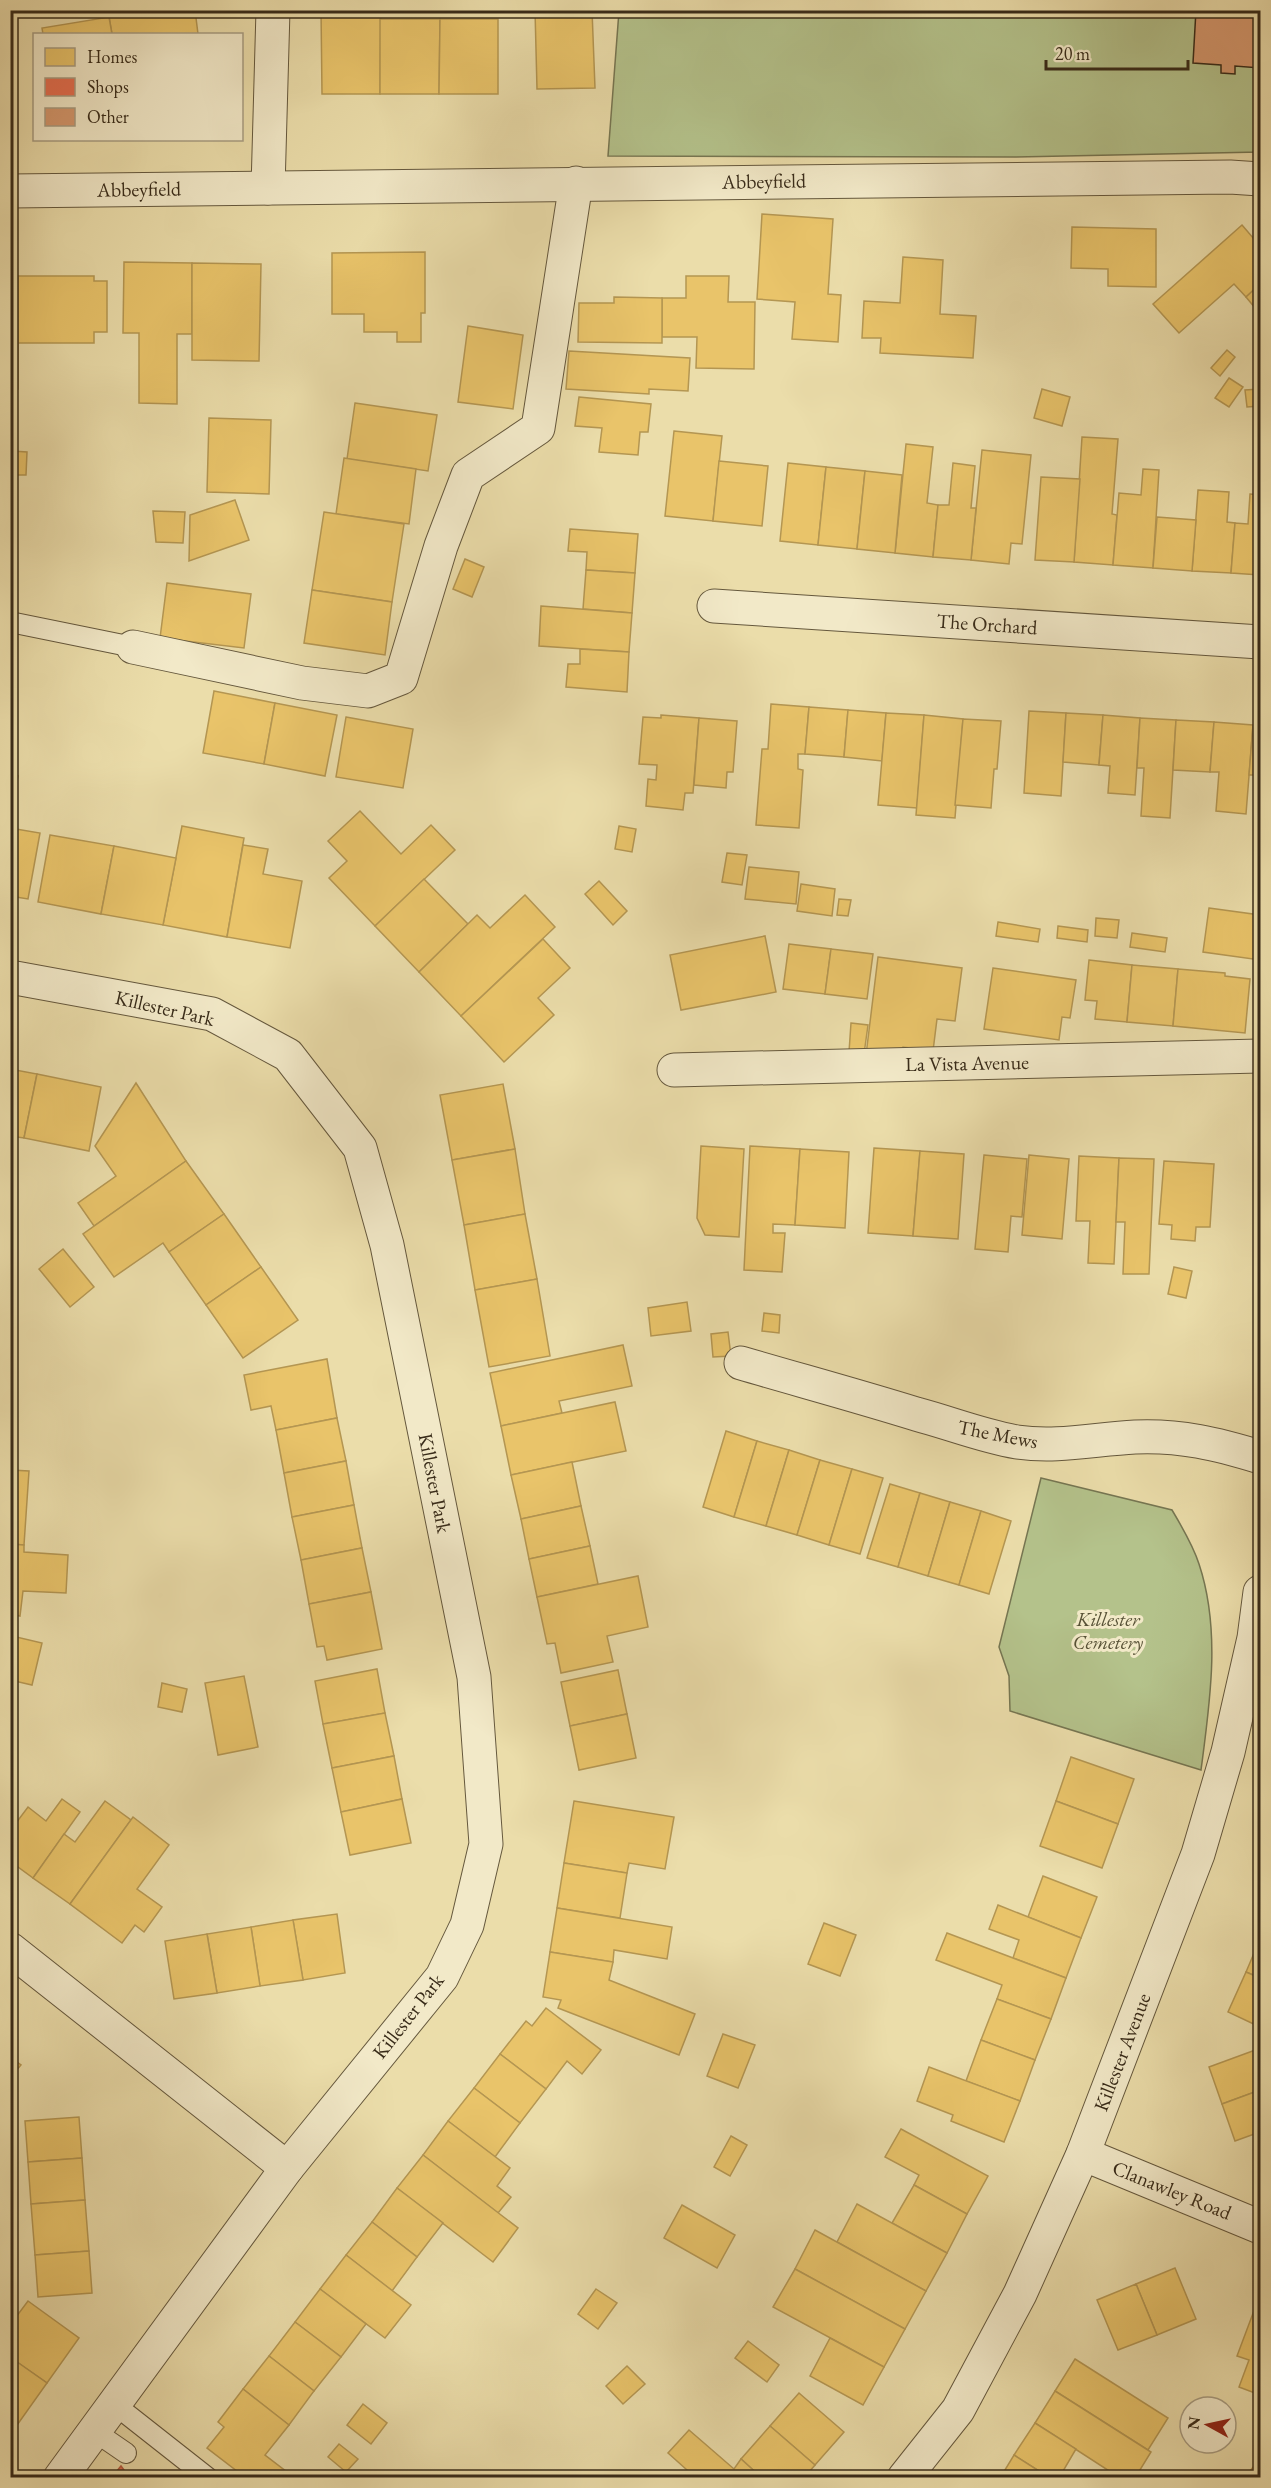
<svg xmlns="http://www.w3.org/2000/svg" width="1271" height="2488" font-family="'EB Garamond',serif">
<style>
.green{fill:#b4c28b;stroke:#767652;stroke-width:1.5}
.homes{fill:#e9c46a;stroke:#b49652;stroke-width:1.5}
.shops{fill:#e76f51;stroke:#b25b40;stroke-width:1.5}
.building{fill:#d5986e;stroke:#382b19;stroke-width:1.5}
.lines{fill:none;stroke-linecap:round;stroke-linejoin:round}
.service-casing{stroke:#65583d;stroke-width:22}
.minor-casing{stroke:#65583d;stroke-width:35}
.tertiary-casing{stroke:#65583d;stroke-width:35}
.service{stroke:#f2e9c8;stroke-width:20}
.minor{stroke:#f2e9c8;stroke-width:33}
.tertiary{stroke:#f2e9c8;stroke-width:33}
.labels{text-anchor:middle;stroke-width:6;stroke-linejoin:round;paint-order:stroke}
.street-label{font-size:20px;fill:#382b19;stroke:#f2e9c8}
.park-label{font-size:20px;font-style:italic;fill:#575136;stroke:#f2e9c8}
</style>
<rect width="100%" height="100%" fill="#ebddaa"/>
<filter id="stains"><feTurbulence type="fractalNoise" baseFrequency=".00333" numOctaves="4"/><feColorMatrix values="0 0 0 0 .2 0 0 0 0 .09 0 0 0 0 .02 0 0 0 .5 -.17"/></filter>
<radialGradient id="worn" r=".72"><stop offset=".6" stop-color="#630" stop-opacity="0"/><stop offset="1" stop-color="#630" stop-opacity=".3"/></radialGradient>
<!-- green -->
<g class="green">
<polygon points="619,11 1260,11 1260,152 1016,157 608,156"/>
<path d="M1041 1478 1172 1510C1182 1527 1193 1545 1199 1564 1221 1630 1210 1702 1201 1770L1010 1711 1009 1676 999 1647Z"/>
</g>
<!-- homes -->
<g class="homes">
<polygon points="150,10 195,10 198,34 112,34 109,17"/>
<polygon points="321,10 381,10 380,94 322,94"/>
<polygon points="535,10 592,10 595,88 537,89"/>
<polygon points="109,17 112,34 43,34 42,28"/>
<polygon points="380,19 440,19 439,94 380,94"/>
<polygon points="440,19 498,19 498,94 439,94"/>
<polygon points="762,214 833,219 828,294 841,295 838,342 792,339 795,302 757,299"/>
<polygon points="1242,225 1260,246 1260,284 1246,297 1234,284 1179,333 1153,304"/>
<polygon points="1072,227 1156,229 1156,287 1108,286 1108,269 1071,268"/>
<polygon points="425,252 425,313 421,313 421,342 397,342 397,332 364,332 364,314 332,314 332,253"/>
<polygon points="903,257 943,260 940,314 976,316 973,358 880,353 881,338 862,338 864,301 900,303"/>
<polygon points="124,262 192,263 192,334 177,334 177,404 139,403 139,333 123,333"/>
<polygon points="192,263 261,264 259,361 192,360"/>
<rect x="10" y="276" width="8" height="113"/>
<polygon points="18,276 94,276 94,281 107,281 107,332 94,332 94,343 18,343"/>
<polygon points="686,276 729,276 728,302 755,302 754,369 696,368 697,337 662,337 662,298 686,298"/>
<polygon points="1260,284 1260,314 1246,297"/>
<polygon points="614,297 662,298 662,343 578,342 579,303 614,303"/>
<polygon points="468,326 523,335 513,409 458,402"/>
<polygon points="1227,350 1235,357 1220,376 1211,368"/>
<polygon points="569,351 690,358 688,391 649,389 649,394 566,389"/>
<polygon points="1229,378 1243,387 1229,407 1215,398"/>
<polygon points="1042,389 1070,397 1062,426 1034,418"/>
<polygon points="1260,389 1260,406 1247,407 1245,390"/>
<polygon points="579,397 651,404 648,432 640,432 638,455 599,452 602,428 575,426"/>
<polygon points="355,403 437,415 428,471 347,459"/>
<polygon points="209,418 271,420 269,494 207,492"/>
<polygon points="674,431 722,436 713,521 665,516"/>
<polygon points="1082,437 1118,439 1112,514 1117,515 1113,565 1074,562"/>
<polygon points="906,444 933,447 927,503 938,505 933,557 895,553"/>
<polygon points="982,450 1031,455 1022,544 1011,543 1009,564 971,560"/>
<polygon points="12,451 27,452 26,475 11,475"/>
<polygon points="344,458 416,469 409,524 336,514"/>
<polygon points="719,461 768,466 762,526 713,521"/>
<polygon points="788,463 826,467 818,545 780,541"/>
<polygon points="953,463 975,466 971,508 976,508 971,560 933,557 938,505 949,505"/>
<polygon points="826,467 865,471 857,549 818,545"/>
<polygon points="1143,469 1159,470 1153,568 1113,565 1119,493 1141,495"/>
<polygon points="865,471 902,475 895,553 857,549"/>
<polygon points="1041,477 1080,479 1074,562 1035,560"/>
<polygon points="1198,490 1229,492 1227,522 1235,523 1231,573 1192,571"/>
<polygon points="1250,494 1260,495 1260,575 1231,573 1235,523 1248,524"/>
<polygon points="235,500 249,540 189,561 190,515"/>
<polygon points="153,511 185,512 183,543 156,542"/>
<polygon points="324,512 404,524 392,602 312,590"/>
<polygon points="1157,517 1196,520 1192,571 1153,568"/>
<polygon points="570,529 638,534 635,573 586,570 587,552 568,551"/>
<polygon points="465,559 484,567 472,597 453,589"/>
<polygon points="586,570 635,573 632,613 583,609"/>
<polygon points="167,583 251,594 244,648 160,638"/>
<polygon points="312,590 392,602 385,655 304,643"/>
<polygon points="541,606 632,613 629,652 539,646"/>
<polygon points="580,649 629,652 627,692 566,687 568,664 580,664"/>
<polygon points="214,691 275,703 264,764 203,753"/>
<polygon points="275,703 337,715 325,776 264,764"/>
<polygon points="771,704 809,707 805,754 798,754 798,769 803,770 799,828 756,825 762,749 768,749"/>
<polygon points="809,707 848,710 844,757 805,754"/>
<polygon points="848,710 886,713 882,761 844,757"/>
<polygon points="1029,711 1066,713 1061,796 1024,793"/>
<polygon points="886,713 924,715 917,808 878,805"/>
<polygon points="1066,713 1103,715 1099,765 1063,762"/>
<polygon points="661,715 699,718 693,793 685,793 683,810 646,806 648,779 656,780 657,765 639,764 643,717 661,718"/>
<polygon points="924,715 963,719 955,818 916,815"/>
<polygon points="1103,715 1140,718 1135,795 1108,793 1110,766 1099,765"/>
<polygon points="346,717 413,729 403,788 336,777"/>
<polygon points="699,718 737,721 733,772 727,772 726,788 694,785"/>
<polygon points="1140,718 1176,720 1170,818 1141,816 1144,768 1137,768"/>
<polygon points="963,719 1001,721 997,769 994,769 991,808 955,805"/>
<polygon points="1176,720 1214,722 1210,772 1173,770"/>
<polygon points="1214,722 1253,725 1246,814 1216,811 1219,772 1210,772"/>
<polygon points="1253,725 1260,726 1260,775 1249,775"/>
<polygon points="10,775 18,776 10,818"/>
<polygon points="1260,777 1260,812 1258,812"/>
<polygon points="360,811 401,854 431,825 455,850 375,926 329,878 347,861 328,841"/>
<polygon points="182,826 244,838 227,937 163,925"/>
<polygon points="619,826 636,829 632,852 615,849"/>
<polygon points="10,828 40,833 28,899 10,896"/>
<polygon points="50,835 114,846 101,914 38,902"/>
<polygon points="243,845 268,849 263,874 302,881 290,948 227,937"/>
<polygon points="114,846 176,858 163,925 101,914"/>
<polygon points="727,853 747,855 742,885 722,882"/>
<polygon points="749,867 799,872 796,904 745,899"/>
<polygon points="424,879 468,924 419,972 375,926"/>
<polygon points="599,881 627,911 613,925 585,894"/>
<polygon points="801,884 835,889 832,916 797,911"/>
<polygon points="525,895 555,927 461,1016 419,972 477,915 490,928"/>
<polygon points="839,899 851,900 848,916 837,915"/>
<polygon points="1209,908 1260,915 1260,960 1203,952"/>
<polygon points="1096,918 1119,920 1117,938 1095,936"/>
<polygon points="998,922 1040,929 1038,942 996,936"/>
<polygon points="1058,926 1088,930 1087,942 1057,938"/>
<polygon points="1132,933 1167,938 1165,952 1130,947"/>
<polygon points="765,936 776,992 681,1010 670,955"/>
<polygon points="543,939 570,968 538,998 554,1015 504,1062 461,1016"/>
<polygon points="789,944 831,949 825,994 783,989"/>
<polygon points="831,949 873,954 867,999 825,994"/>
<polygon points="878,957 962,968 955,1021 937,1019 933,1051 903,1047 901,1060 866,1055"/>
<polygon points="1089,960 1132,965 1127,1022 1095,1019 1097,1001 1085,1000"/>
<polygon points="1132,965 1178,969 1173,1026 1127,1022"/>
<polygon points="993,968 1076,980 1070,1018 1062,1017 1059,1040 984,1029"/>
<polygon points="1178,969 1225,973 1225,976 1250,979 1245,1033 1173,1026"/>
<polygon points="851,1023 868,1025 864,1054 849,1052"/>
<polygon points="10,1069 37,1074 24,1138 10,1136"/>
<polygon points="37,1074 101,1087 89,1151 24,1138"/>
<polygon points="136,1083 186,1161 94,1226 78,1203 116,1176 95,1146"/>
<polygon points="503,1084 515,1149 452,1160 440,1095"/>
<polygon points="701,1146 744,1149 739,1237 705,1235 697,1218"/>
<polygon points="750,1146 800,1149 795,1225 773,1224 773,1233 785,1233 782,1272 744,1270"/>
<polygon points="874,1148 920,1151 913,1236 868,1233"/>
<polygon points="515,1149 525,1214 464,1225 452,1160"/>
<polygon points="800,1149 849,1152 845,1228 795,1225"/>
<polygon points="920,1151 964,1154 958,1239 913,1236"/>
<polygon points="984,1155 1027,1159 1022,1217 1011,1216 1008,1252 975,1249"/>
<polygon points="1029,1155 1069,1159 1062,1239 1022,1235"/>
<polygon points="1079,1156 1119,1158 1114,1264 1088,1263 1090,1221 1076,1221"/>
<polygon points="1119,1158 1154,1159 1149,1274 1123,1274 1125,1222 1116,1222"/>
<polygon points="186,1161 224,1214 169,1252 163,1243 114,1277 83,1234"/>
<polygon points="1164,1161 1214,1164 1210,1227 1196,1227 1195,1241 1171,1239 1172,1225 1159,1224"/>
<polygon points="224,1214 261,1267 206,1305 169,1252"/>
<polygon points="525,1214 537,1279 475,1290 464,1225"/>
<polygon points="63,1249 94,1287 70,1307 39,1269"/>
<polygon points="261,1267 298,1320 243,1358 206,1305"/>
<polygon points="1174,1267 1192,1271 1186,1298 1168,1294"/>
<polygon points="537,1279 550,1356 489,1367 475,1290"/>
<polygon points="687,1302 691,1331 651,1336 648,1308"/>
<polygon points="764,1313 780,1315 779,1333 762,1331"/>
<polygon points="728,1332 731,1356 713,1357 711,1334"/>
<polygon points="623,1345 632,1386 559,1401 562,1413 501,1426 490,1373"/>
<polygon points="327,1359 337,1418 276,1430 271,1406 251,1410 244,1375"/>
<polygon points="615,1402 626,1451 511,1475 501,1426"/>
<polygon points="337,1418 346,1461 284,1473 276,1430"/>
<polygon points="726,1431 757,1441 734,1517 703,1507"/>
<polygon points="757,1441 789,1450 766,1526 734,1517"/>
<polygon points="789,1450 820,1460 797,1535 766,1526"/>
<polygon points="820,1460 852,1469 829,1545 797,1535"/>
<polygon points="346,1461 354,1505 292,1517 284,1473"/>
<polygon points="572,1462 581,1506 521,1519 511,1475"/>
<polygon points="852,1469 883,1478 860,1554 829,1545"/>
<polygon points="10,1470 29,1471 24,1545 10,1544"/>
<polygon points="890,1484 920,1493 898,1567 867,1558"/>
<polygon points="920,1493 950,1502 928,1576 898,1567"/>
<polygon points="950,1502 981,1511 959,1585 928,1576"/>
<polygon points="354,1505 362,1548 301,1560 292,1517"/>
<polygon points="581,1506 590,1546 529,1559 521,1519"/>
<polygon points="981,1511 1011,1521 989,1594 959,1585"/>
<polygon points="10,1544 24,1545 24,1552 68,1555 66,1593 23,1591 20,1616 10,1614"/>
<polygon points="590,1546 598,1584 537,1597 529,1559"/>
<polygon points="362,1548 371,1592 309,1604 301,1560"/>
<polygon points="638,1576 648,1627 607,1636 613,1662 561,1673 555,1643 547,1644 537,1597"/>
<polygon points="371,1592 382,1649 327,1660 324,1646 317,1647 309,1604"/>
<polygon points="10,1615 16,1617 12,1636 42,1643 32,1685 10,1680"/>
<polygon points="377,1669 385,1713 323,1724 315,1681"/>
<polygon points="618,1670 627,1714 570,1726 561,1682"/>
<polygon points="244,1676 258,1747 218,1755 205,1683"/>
<polygon points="162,1683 187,1689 182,1712 158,1707"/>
<polygon points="385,1713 394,1756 332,1768 323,1724"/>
<polygon points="627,1714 636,1758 579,1770 570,1726"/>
<polygon points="394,1756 402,1799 341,1812 332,1768"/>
<polygon points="1071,1757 1134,1779 1118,1824 1056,1801"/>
<polygon points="62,1799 80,1812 33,1878 10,1861 10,1831 28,1807 46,1821"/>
<polygon points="402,1799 411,1843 350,1855 341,1812"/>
<polygon points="105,1801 131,1820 70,1904 33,1878 64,1834 75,1842"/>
<polygon points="574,1801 674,1817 665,1869 629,1863 627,1873 564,1863"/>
<polygon points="1056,1801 1118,1824 1102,1868 1040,1846"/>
<polygon points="133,1817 169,1845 137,1889 162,1907 144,1932 135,1925 122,1943 70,1904"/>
<polygon points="564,1863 627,1873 620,1918 557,1908"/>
<polygon points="1043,1876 1097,1897 1081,1938 1028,1917"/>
<polygon points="998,1905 1081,1938 1066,1978 1013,1958 1019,1940 989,1929"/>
<polygon points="557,1908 672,1927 667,1959 614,1950 613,1962 550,1952"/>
<polygon points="337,1914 345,1973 303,1980 293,1920"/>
<polygon points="293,1920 303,1980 260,1986 251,1927"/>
<polygon points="824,1923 856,1935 840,1976 808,1964"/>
<polygon points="251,1927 260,1986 217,1993 207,1934"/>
<polygon points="947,1933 1066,1978 1051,2019 997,1999 1002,1985 936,1960"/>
<polygon points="207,1934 217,1993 174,1999 165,1941"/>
<polygon points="1260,1939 1260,1978 1246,1972"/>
<polygon points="550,1952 613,1962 609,1980 695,2014 679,2055 558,2008 561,2000 543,1997"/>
<polygon points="1246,1972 1260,1978 1260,2027 1228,2012"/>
<polygon points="997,1999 1051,2019 1035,2060 981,2040"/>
<polygon points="546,2008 601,2050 582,2074 567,2061 546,2089 500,2054 526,2021 532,2026"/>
<polygon points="723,2034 755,2045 738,2088 707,2076"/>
<polygon points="981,2040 1035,2060 1020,2101 966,2081"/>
<polygon points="1258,2049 1260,2057 1260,2090 1222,2104 1209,2067"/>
<polygon points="500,2054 546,2089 520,2123 474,2088"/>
<polygon points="10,2057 21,2065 10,2078"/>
<polygon points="929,2067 1020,2101 1004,2142 951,2121 953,2115 917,2101"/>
<polygon points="474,2088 520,2123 495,2157 448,2121"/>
<polygon points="1260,2090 1260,2132 1235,2141 1222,2104"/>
<polygon points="79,2117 82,2158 28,2162 25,2121"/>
<polygon points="448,2121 510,2168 497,2186 511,2197 498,2213 423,2155"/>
<polygon points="901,2129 988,2176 967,2214 914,2185 919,2175 885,2157"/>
<polygon points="731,2136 747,2145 730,2176 714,2167"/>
<polygon points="423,2155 518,2228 493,2262 397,2188"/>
<polygon points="82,2158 85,2200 31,2204 28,2162"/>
<polygon points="914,2185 967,2214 947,2253 892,2223"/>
<polygon points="397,2188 443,2223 417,2257 372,2222"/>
<polygon points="85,2200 89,2251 35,2255 31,2204"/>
<polygon points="857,2204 947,2253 926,2291 837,2242"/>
<polygon points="682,2205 735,2235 717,2268 664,2238"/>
<polygon points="372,2222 417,2257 392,2291 346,2255"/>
<polygon points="815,2230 926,2291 905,2329 795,2269"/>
<polygon points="89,2251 92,2293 38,2297 35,2255"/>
<polygon points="346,2255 411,2305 385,2338 320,2289"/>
<polygon points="1175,2268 1196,2319 1157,2335 1136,2284"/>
<polygon points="795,2269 905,2329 884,2367 773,2307"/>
<polygon points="1136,2284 1157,2335 1118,2350 1097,2300"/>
<polygon points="320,2289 366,2324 341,2357 295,2322"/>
<polygon points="596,2289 617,2303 598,2329 578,2314"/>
<polygon points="1258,2300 1260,2301 1260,2395 1239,2387 1249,2360 1237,2356"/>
<polygon points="28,2301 79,2338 47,2383 10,2357 10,2325"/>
<polygon points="295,2322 341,2357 314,2391 269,2356"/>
<polygon points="830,2338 884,2367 863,2405 810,2376"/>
<polygon points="748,2341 779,2365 767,2382 735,2358"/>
<polygon points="269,2356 314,2391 289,2425 243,2389"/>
<polygon points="10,2357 47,2383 15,2428 10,2425"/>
<polygon points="1075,2359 1168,2418 1148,2450 1055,2391"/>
<polygon points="627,2366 645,2384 623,2404 606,2386"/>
<polygon points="243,2389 289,2425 265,2455 287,2472 283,2478 246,2478 207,2448 224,2427 218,2422"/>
<polygon points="1055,2391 1151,2452 1135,2478 1120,2478 1035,2423"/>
<polygon points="799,2393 844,2432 815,2465 770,2426"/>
<polygon points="363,2404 387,2423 371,2444 347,2425"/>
<polygon points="1035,2423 1076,2449 1059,2478 1050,2478 1014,2455"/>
<polygon points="770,2426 815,2465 804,2478 762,2478 741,2459"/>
<polygon points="689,2430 734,2469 741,2459 762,2478 696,2478 668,2453"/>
<polygon points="339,2444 358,2459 346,2472 328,2457"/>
<polygon points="1014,2455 1050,2478 1000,2478"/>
<polygon points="1254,2466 1260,2472 1260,2478 1244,2478"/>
</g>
<!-- shops -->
<polygon class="shops" points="121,2466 130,2478 111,2478"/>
<!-- building -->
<polygon class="building" points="1196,10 1260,10 1260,68 1235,66 1235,74 1221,73 1221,65 1193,63"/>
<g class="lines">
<!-- service casing -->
<g class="service-casing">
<g id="service">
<polyline points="10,622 133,647"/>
<polyline points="114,2404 208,2478"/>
<polyline points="94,2431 126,2453"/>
</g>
</g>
<!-- minor casing -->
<g class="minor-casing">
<g id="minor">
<polyline points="268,188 273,10"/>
<polyline points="714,606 1260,642"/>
<polyline points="133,647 302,683 368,691 401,678 441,546 468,475 538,428 576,183"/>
<polyline points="10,977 212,1014 288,1055 360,1148 387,1245 474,1677 486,1844 467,1925 442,1977 287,2168 60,2478"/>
<polyline points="674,1070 1260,1056"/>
<path d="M741 1363C799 1380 858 1396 916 1414 950 1423 982 1436 1017 1442 1057 1448 1095 1439 1135 1437 1181 1435 1217 1444 1260 1457"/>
<polyline points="10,1949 287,2168"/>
<polyline points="1083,2154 1260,2227"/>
<polyline points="904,2478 958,2410 1020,2294 1083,2154 1198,1854 1228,1752 1254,1638 1260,1592"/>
</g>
</g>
<!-- tertiary casing -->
<g class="tertiary-casing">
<polyline id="tertiary" points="10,191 1230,177 1260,179"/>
</g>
<!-- service -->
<use href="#service" class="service"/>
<!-- minor -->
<use href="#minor" class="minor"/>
<!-- tertiary -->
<use href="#tertiary" class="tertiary"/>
</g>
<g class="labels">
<!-- street labels -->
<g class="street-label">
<text transform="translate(764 181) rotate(-1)" y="7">Abbeyfield</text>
<text transform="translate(139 189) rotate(-1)" y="7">Abbeyfield</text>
<text transform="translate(987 624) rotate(4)" y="7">The Orchard</text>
<text transform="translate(165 1008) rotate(13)" y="7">Killester Park</text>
<text transform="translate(967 1063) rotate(-1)" y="7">La Vista Avenue</text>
<text transform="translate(998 1434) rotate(11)" y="7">The Mews</text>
<text transform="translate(435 1483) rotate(79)" y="7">Killester Park</text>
<text transform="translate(408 2016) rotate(-52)" y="7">Killester Park</text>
<text transform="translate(1122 2052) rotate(-69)" y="7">Killester Avenue</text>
<text transform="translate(1172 2190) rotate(22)" y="7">Clanawley Road</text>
</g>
<!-- park labels -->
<g class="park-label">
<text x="1108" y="1626">Killester<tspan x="1108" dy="23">Cemetery</tspan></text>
</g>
</g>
<!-- margin -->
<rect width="1271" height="2488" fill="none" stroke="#ebddaa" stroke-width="36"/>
<rect x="12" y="12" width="1247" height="2464" fill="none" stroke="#382b19" stroke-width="3"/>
<rect x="18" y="18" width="1235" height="2452" fill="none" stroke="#382b19" stroke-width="1.5"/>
<!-- legend -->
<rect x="33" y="33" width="210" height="108" fill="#f2e9c8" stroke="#a89d82" stroke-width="1.5"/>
<rect x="45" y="48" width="30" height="18" fill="#e9c46a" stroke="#a89d82" stroke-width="1.5"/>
<text x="87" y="63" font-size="18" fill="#382b19">Homes</text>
<rect x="45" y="78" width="30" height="18" fill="#e76f51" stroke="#a89d82" stroke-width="1.5"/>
<text x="87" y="93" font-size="18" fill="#382b19">Shops</text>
<rect x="45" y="108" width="30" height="18" fill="#d5986e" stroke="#a89d82" stroke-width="1.5"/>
<text x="87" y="123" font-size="18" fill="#382b19">Other</text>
<!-- north arrow -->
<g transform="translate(1208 2425) rotate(278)"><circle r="28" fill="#f2e9c8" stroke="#a89d82" stroke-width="1.5"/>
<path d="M0-4.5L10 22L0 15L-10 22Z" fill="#8f2418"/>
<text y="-9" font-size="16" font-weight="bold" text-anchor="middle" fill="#382b19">N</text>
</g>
<!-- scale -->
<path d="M1046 60v9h142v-9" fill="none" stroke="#382b19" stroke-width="3"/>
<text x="1055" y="60" font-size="18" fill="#382b19" stroke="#f2e9c8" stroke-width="4.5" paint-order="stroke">20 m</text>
<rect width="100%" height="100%" filter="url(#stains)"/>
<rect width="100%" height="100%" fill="url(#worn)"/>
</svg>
